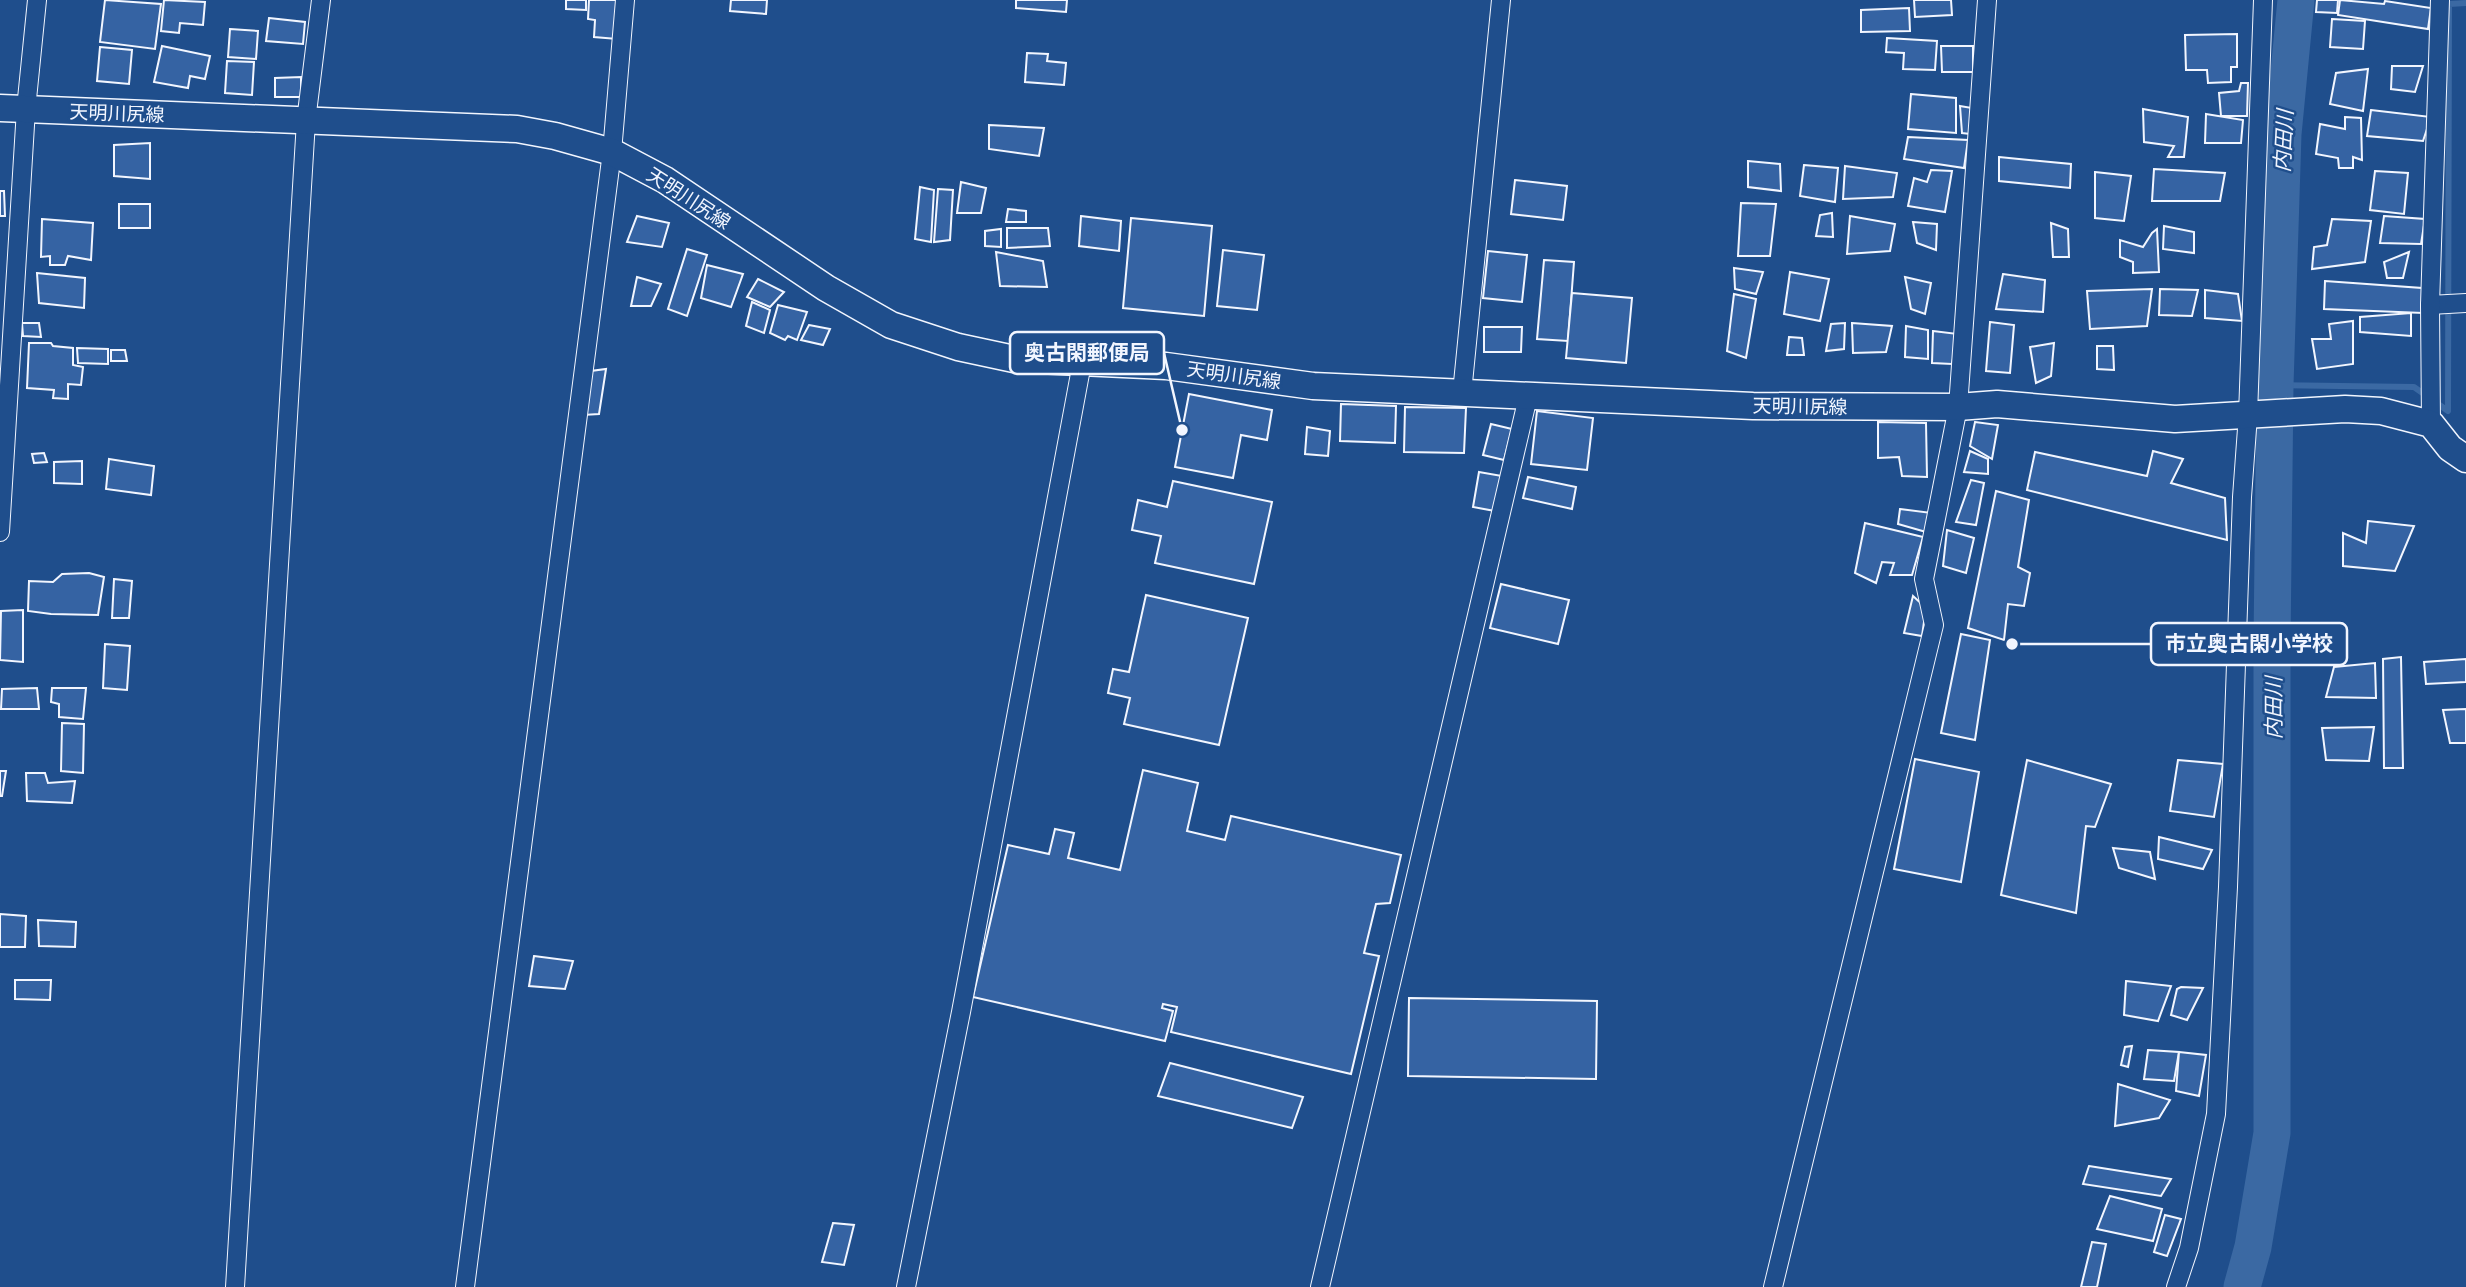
<svg xmlns="http://www.w3.org/2000/svg" width="2466" height="1287" font-family="'IBM Plex Serif','Noto Sans JP',serif">
<style>
.lines{fill:none;stroke-linecap:round;stroke-linejoin:round}
.stream{stroke:#3b69a3;stroke-width:6}
.river{stroke:#3b69a3;stroke-width:37}
.building{fill:#3563a3;stroke:#f2f6ff;stroke-width:2}
.minor-casing{stroke:#f2f6ff;stroke-width:20}
.secondary-casing{stroke:#f2f6ff;stroke-width:29}
.minor{stroke:#1f4e8c;stroke-width:18}
.secondary{stroke:#1f4e8c;stroke-width:26}
.labels{text-anchor:middle;stroke-width:5;stroke-linejoin:round;paint-order:stroke}
.street-label{font-size:19px;fill:#f2f6ff;stroke:#1f4e8c}
.water-label{font-size:21px;font-style:italic;fill:#f2f6ff;stroke:#1f4e8c}
.leader{fill:none;stroke:#f2f6ff;stroke-width:2.5}
.callout-dot{fill:#f2f6ff;stroke:#1f4e8c;stroke-width:2.5}
.callout{fill:#1f4e8c;stroke:#f2f6ff;stroke-width:2.5}
.callout-label{font-size:21px;text-anchor:middle;font-weight:bold;fill:#f2f6ff}
</style>
<rect width="100%" height="100%" fill="#1f4e8c"/>
<g class="lines">
<!-- stream -->
<polyline class="stream" points="2275,385 2414,387 2448,411 2449,4 2466,3"/>
<!-- river -->
<polyline class="river" points="2242,1287 2253,1247 2272,1133 2272,643 2275,385 2283,134 2296,0"/>
</g>
<!-- building -->
<g class="building">
<polygon points="105,0 161,4 155,49 100,42"/>
<polygon points="164,0 205,2 203,25 180,23 179,33 161,31"/>
<polygon points="566,0 586,0 586,10 566,9"/>
<polygon points="589,0 620,0 617,39 594,37 595,20 588,19"/>
<polygon points="731,0 767,0 766,14 730,11"/>
<polygon points="1016,0 1067,0 1066,12 1016,8"/>
<polygon points="1914,0 1951,0 1952,15 1915,17"/>
<polygon points="2317,0 2338,0 2337,13 2316,12"/>
<polygon points="2340,0 2384,4 2385,1 2431,8 2428,29 2338,15"/>
<polygon points="1909,8 1910,31 1861,32 1861,10"/>
<polygon points="269,18 305,22 303,44 266,41"/>
<polygon points="2332,19 2365,21 2363,49 2330,47"/>
<polygon points="230,29 258,31 256,59 228,57"/>
<polygon points="2237,34 2237,67 2231,67 2231,82 2208,83 2207,70 2186,70 2185,35"/>
<polygon points="1887,38 1937,41 1935,70 1903,69 1904,53 1886,52"/>
<polygon points="162,46 210,56 205,79 190,76 188,88 154,82"/>
<polygon points="1941,46 1973,46 1973,72 1942,72"/>
<polygon points="100,47 132,50 129,84 97,81"/>
<polygon points="1027,53 1048,54 1047,61 1066,63 1064,85 1025,82"/>
<polygon points="227,61 254,62 252,95 225,93"/>
<polygon points="2392,66 2423,66 2415,92 2391,89"/>
<polygon points="2368,69 2363,111 2330,104 2336,73"/>
<polygon points="301,77 301,97 275,97 275,78"/>
<polygon points="2241,83 2248,83 2247,116 2221,116 2219,93 2239,91"/>
<polygon points="1911,94 1956,98 1956,133 1908,129"/>
<polygon points="1960,106 1972,108 1970,134 1962,133"/>
<polygon points="2143,109 2188,117 2184,157 2168,157 2174,146 2144,142"/>
<polygon points="2371,110 2431,117 2423,141 2367,136"/>
<polygon points="2206,114 2243,120 2241,143 2205,143"/>
<polygon points="2345,117 2361,118 2362,160 2353,157 2353,168 2339,168 2338,158 2316,154 2320,124 2345,129"/>
<polygon points="989,125 1044,128 1039,156 989,149"/>
<polygon points="1908,137 1968,140 1964,168 1904,159"/>
<polygon points="150,143 150,179 114,176 114,145"/>
<polygon points="1999,157 2071,164 2070,188 1999,181"/>
<polygon points="1748,161 1780,164 1781,191 1748,187"/>
<polygon points="1804,165 1838,168 1835,202 1800,196"/>
<polygon points="1845,166 1897,173 1893,197 1843,199"/>
<polygon points="2154,169 2225,173 2220,201 2152,201"/>
<polygon points="1931,170 1952,171 1945,212 1908,206 1914,178 1927,182"/>
<polygon points="2375,171 2408,173 2404,214 2370,210"/>
<polygon points="2095,172 2131,176 2124,221 2095,218"/>
<polygon points="1515,180 1567,186 1563,220 1511,214"/>
<polygon points="961,182 986,188 981,213 957,213"/>
<polygon points="920,187 934,190 931,242 915,239"/>
<polygon points="938,189 953,190 950,240 934,242"/>
<polygon points="0,191 4,191 5,216 0,216"/>
<polygon points="1741,203 1776,204 1770,256 1738,256"/>
<rect x="119" y="204" width="31" height="24"/>
<polygon points="1008,209 1026,211 1026,222 1006,222"/>
<polygon points="1832,213 1833,237 1816,236 1820,215"/>
<polygon points="637,216 669,223 662,247 627,242"/>
<polygon points="1081,216 1121,221 1119,251 1079,246"/>
<polygon points="1850,216 1895,224 1890,251 1847,254"/>
<polygon points="2384,216 2425,219 2421,244 2380,243"/>
<polygon points="1131,218 1212,226 1204,316 1123,308"/>
<polygon points="42,219 93,223 91,260 68,256 65,265 50,265 50,256 41,257"/>
<polygon points="2332,219 2371,221 2365,262 2312,269 2314,247 2327,245"/>
<polygon points="1913,222 1937,224 1936,250 1917,243"/>
<polygon points="2051,223 2068,229 2069,257 2053,257"/>
<polygon points="2164,226 2194,232 2194,253 2163,249"/>
<polygon points="1007,228 1048,228 1050,246 1007,248"/>
<polygon points="1001,229 1001,247 985,246 985,231"/>
<polygon points="2157,229 2159,272 2133,273 2133,262 2120,257 2120,240 2143,247 2152,233"/>
<polygon points="687,249 707,255 687,316 668,309"/>
<polygon points="1223,250 1264,255 1257,310 1217,306"/>
<polygon points="1488,251 1527,255 1522,302 1483,298"/>
<polygon points="996,252 1043,261 1047,287 1000,286"/>
<polygon points="2409,252 2403,278 2387,278 2384,262"/>
<polygon points="1544,260 1574,262 1568,341 1537,339"/>
<polygon points="707,265 743,274 731,307 701,298"/>
<polygon points="1734,268 1763,272 1756,294 1735,289"/>
<polygon points="1790,272 1829,279 1820,321 1784,314"/>
<polygon points="37,273 85,278 84,308 39,303"/>
<polygon points="2003,274 2045,280 2043,312 1996,309"/>
<polygon points="637,277 661,284 651,306 631,306"/>
<polygon points="1905,277 1931,283 1925,314 1911,309"/>
<polygon points="758,279 784,292 770,307 747,297"/>
<polygon points="2325,281 2422,288 2423,313 2324,309"/>
<polygon points="2152,289 2147,326 2090,329 2087,291"/>
<polygon points="2160,289 2198,290 2192,316 2159,315"/>
<polygon points="2205,290 2238,294 2242,321 2205,318"/>
<polygon points="1572,293 1632,298 1626,363 1566,358"/>
<polygon points="1734,294 1756,299 1746,358 1727,351"/>
<polygon points="752,302 770,310 764,333 746,326"/>
<polygon points="778,305 807,312 797,340 788,336 785,340 770,333"/>
<polygon points="2411,313 2411,336 2360,332 2360,317"/>
<polygon points="2353,321 2353,364 2317,369 2312,339 2331,339 2329,324"/>
<polygon points="1990,322 2014,325 2010,373 1986,371"/>
<polygon points="22,323 39,323 41,337 23,336"/>
<polygon points="1845,323 1844,349 1826,351 1831,324"/>
<polygon points="1852,323 1892,326 1886,352 1853,353"/>
<polygon points="809,325 830,329 823,345 801,340"/>
<polygon points="1906,326 1928,330 1928,359 1905,357"/>
<polygon points="1484,327 1522,327 1521,352 1484,352"/>
<polygon points="1933,331 1958,334 1952,364 1932,363"/>
<polygon points="1789,337 1802,338 1804,355 1787,355"/>
<polygon points="29,343 51,343 53,346 73,348 73,365 83,367 81,385 68,384 68,399 53,398 54,390 27,388"/>
<polygon points="2054,343 2051,376 2036,383 2030,347"/>
<polygon points="2097,346 2113,346 2114,370 2097,369"/>
<polygon points="77,348 108,349 108,364 78,363"/>
<polygon points="111,350 125,350 127,361 111,361"/>
<polygon points="606,369 599,414 583,415 591,371"/>
<polygon points="1189,394 1272,410 1267,440 1241,435 1233,478 1175,467"/>
<polygon points="1341,404 1396,406 1395,443 1340,441"/>
<polygon points="1405,407 1466,408 1464,453 1404,452"/>
<polygon points="1537,411 1593,418 1587,470 1531,464"/>
<polygon points="1878,422 1926,423 1927,477 1902,476 1899,457 1878,458"/>
<polygon points="1975,422 1998,425 1992,459 1970,446"/>
<polygon points="1491,424 1512,429 1504,460 1483,455"/>
<polygon points="1307,427 1330,431 1328,456 1305,454"/>
<polygon points="1970,451 1988,459 1988,474 1964,472"/>
<polygon points="2153,451 2183,459 2171,483 2225,498 2227,540 2027,490 2035,452 2147,476"/>
<polygon points="44,453 47,462 34,463 32,454"/>
<polygon points="109,459 154,466 151,495 106,489"/>
<polygon points="82,461 82,484 54,483 54,462"/>
<polygon points="1479,472 1502,476 1495,511 1473,507"/>
<polygon points="1528,477 1576,487 1572,509 1523,498"/>
<polygon points="1971,480 1984,483 1976,525 1956,522"/>
<polygon points="1173,481 1272,502 1254,584 1155,563 1161,536 1132,530 1138,500 1167,507"/>
<polygon points="1996,491 2029,500 2018,567 2030,573 2024,606 2008,604 2004,640 1968,628"/>
<polygon points="1900,509 1932,513 1926,532 1898,524"/>
<polygon points="2368,521 2414,526 2395,571 2343,566 2343,533 2366,543"/>
<polygon points="1865,523 1923,537 1912,575 1890,575 1894,563 1882,562 1876,583 1855,573"/>
<polygon points="1947,530 1974,538 1966,573 1943,566"/>
<polygon points="89,573 104,577 98,615 51,614 28,611 29,581 53,582 62,574"/>
<polygon points="114,579 132,581 129,618 112,618"/>
<polygon points="1501,584 1569,600 1558,644 1490,628"/>
<polygon points="1146,595 1248,618 1219,745 1124,724 1130,698 1108,693 1113,669 1129,672"/>
<polygon points="1913,596 1926,608 1922,636 1904,633"/>
<polygon points="23,610 23,662 0,660 1,611"/>
<polygon points="1961,634 1990,640 1975,740 1941,733"/>
<polygon points="105,644 130,646 127,690 103,688"/>
<polygon points="2401,657 2403,768 2384,768 2383,659"/>
<polygon points="2466,659 2466,682 2426,684 2424,662"/>
<polygon points="2375,663 2376,698 2326,697 2334,667"/>
<polygon points="37,688 39,709 1,709 2,689"/>
<polygon points="52,688 86,688 83,719 59,717 59,704 51,702"/>
<polygon points="2466,709 2466,743 2450,743 2443,710"/>
<polygon points="62,723 84,724 83,773 61,771"/>
<polygon points="2374,727 2369,761 2326,760 2322,728"/>
<polygon points="1915,759 1979,772 1961,882 1894,869"/>
<polygon points="2027,760 2111,784 2095,827 2086,826 2076,913 2001,895"/>
<polygon points="2178,760 2223,764 2214,817 2170,811"/>
<polygon points="1143,770 1198,783 1187,831 1225,840 1231,816 1401,855 1390,903 1376,904 1364,953 1379,956 1351,1074 1171,1032 1177,1007 1163,1004 1162,1008 1173,1011 1165,1041 973,997 1008,845 1049,854 1055,829 1074,833 1068,858 1120,870"/>
<polygon points="0,771 6,771 2,796 0,796"/>
<polygon points="26,773 45,773 48,783 75,781 72,803 27,801"/>
<polygon points="2159,837 2212,850 2203,869 2158,859"/>
<polygon points="2113,848 2150,852 2155,879 2119,868"/>
<polygon points="0,914 26,916 25,947 0,947"/>
<polygon points="38,920 76,922 75,947 39,946"/>
<polygon points="534,956 573,961 565,989 529,986"/>
<polygon points="15,980 51,980 50,1000 15,999"/>
<polygon points="2126,981 2171,986 2158,1021 2124,1015"/>
<polygon points="2181,987 2203,988 2187,1020 2171,1015 2177,989"/>
<polygon points="1409,998 1597,1001 1596,1079 1408,1076"/>
<polygon points="2132,1046 2128,1067 2121,1065 2125,1047"/>
<polygon points="2148,1050 2179,1052 2174,1081 2144,1079"/>
<polygon points="2179,1052 2206,1055 2199,1096 2176,1091"/>
<polygon points="1170,1063 1303,1097 1292,1128 1158,1096"/>
<polygon points="2118,1084 2170,1100 2159,1118 2115,1126"/>
<polygon points="2089,1166 2171,1179 2161,1196 2083,1184"/>
<polygon points="2110,1196 2162,1209 2153,1241 2097,1229"/>
<polygon points="2165,1215 2181,1219 2167,1256 2154,1252"/>
<polygon points="833,1223 854,1225 844,1265 822,1262"/>
<polygon points="2092,1242 2106,1244 2097,1287 2081,1287"/>
</g>
<g class="lines">
<!-- minor casing -->
<g class="minor-casing">
<g id="minor">
<polyline points="2430,305 2466,303"/>
<polyline points="1462,393 1501,0"/>
<polyline points="2431,424 2430,305 2440,0"/>
<polyline points="0,532 26,109 37,0"/>
<polyline points="235,1287 306,121 321,0"/>
<polyline points="465,1287 612,152 625,0"/>
<polyline points="906,1287 961,1012 1082,363"/>
<polyline points="1320,1287 1528,397"/>
<polyline points="1773,1287 1934,625 1924,579 1958,407 1987,0"/>
<polyline points="2176,1287 2189,1248 2216,1114 2228,887 2242,497 2248,415 2263,0"/>
</g>
</g>
<!-- secondary casing -->
<g class="secondary-casing">
<polyline id="secondary" points="0,108 517,129 555,136 612,152 665,180 826,288 891,325 958,347 1014,359 1166,366 1313,386 1753,406 1958,407 1997,404 2175,419 2345,409 2381,411 2431,424 2450,448 2466,459"/>
</g>
<!-- minor -->
<use href="#minor" class="minor"/>
<!-- secondary -->
<use href="#secondary" class="secondary"/>
</g>
<g class="labels">
<!-- street labels -->
<g class="street-label">
<text transform="translate(117 113) rotate(2)" y="7">天明川尻線</text>
<text transform="translate(689 198) rotate(33)" y="7">天明川尻線</text>
<text transform="translate(1234 375) rotate(8)" y="7">天明川尻線</text>
<text transform="translate(1800 406) rotate(1)" y="7">天明川尻線</text>
</g>
<!-- water labels -->
<g class="water-label">
<text transform="translate(2284 141) rotate(-87)" y="7">内田川</text>
<text transform="translate(2274 708) rotate(-90)" y="7">内田川</text>
</g>
</g>
<!-- callouts -->
<path class="leader" d="M1182 430L1164 353M2012 644L2151 644"/>
<g class="callout-dot">
<circle cx="1182" cy="430" r="7"/>
<circle cx="2012" cy="644" r="7"/>
</g>
<g class="callout">
<rect x="1010" y="332" width="154" height="42" rx="7"/>
<rect x="2151" y="623" width="196" height="42" rx="7"/>
</g>
<g class="callout-label">
<text x="1087" y="360">奥古閑郵便局</text>
<text x="2249" y="651">市立奥古閑小学校</text>
</g>
</svg>
